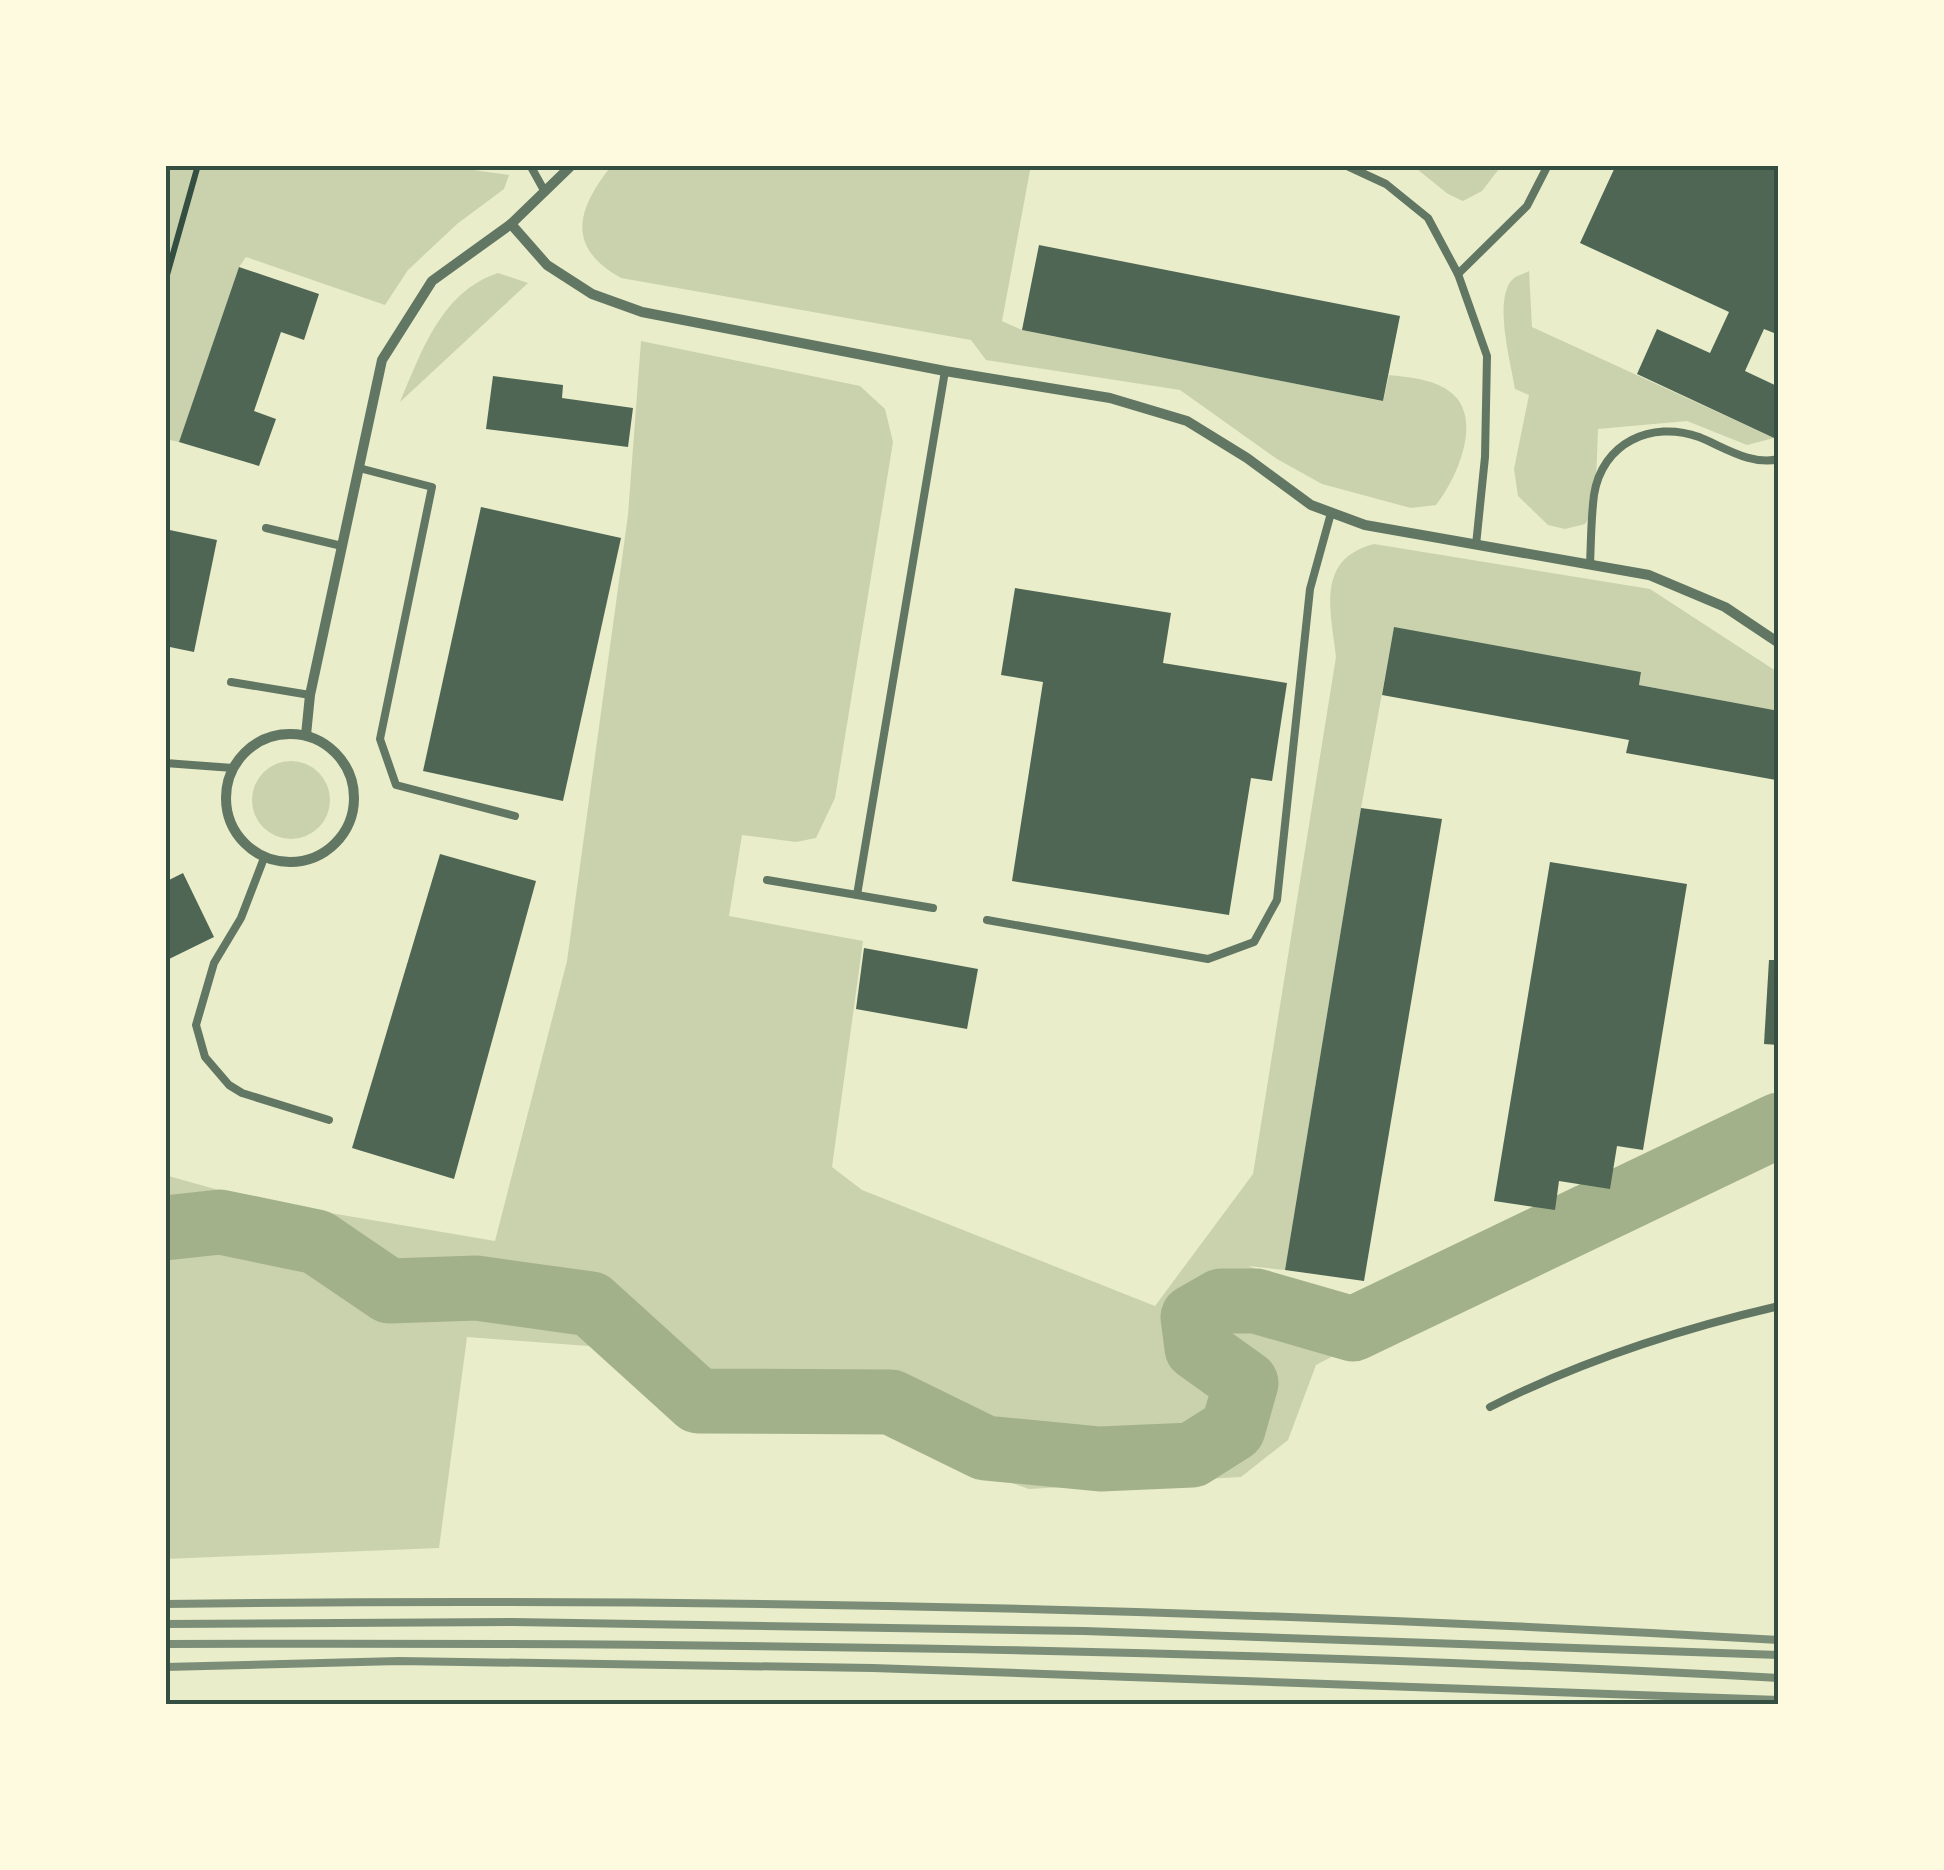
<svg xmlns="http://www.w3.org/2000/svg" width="1944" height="1870" font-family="'Public Sans',sans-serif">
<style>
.green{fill:#cad2ad}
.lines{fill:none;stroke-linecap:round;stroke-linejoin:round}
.river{stroke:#a3b18a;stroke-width:65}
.building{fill:#4f6655}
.path{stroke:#344e41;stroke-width:6}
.service{stroke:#617663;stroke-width:8}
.minor{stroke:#617663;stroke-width:10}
.rail{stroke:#7c8e77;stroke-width:8}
.neatline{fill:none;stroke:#344e41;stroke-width:4}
</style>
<rect width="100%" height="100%" fill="#e9edc9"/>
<!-- green -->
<g class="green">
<polygon points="165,165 438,165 509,175 504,189 457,224 408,270 385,305 246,257 239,267 179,442 165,439"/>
<path d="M612 165H1031L1002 321 1022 330 1383 401 1389 375C1408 377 1433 379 1449 391 1485 416 1457 479 1436 505L1411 508 1322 484 1277 459 1180 390 986 360 971 340 621 278C564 246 578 208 612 165Z"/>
<polygon points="1412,165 1502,165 1482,191 1463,201 1448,194"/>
<path d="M1529 271 1532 327 1774 438 1747 445 1687 421 1598 429 1595 508 1585 524 1565 529 1548 525 1518 496 1514 469 1529 395 1515 389C1511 363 1492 296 1514 278 1519 275 1524 274 1529 271Z"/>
<path d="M498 273 528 283 400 402C422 351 441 292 498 273Z"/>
<path d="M641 341 860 386 885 409 893 442 835 798 816 838 796 842 742 835 729 916 863 941 832 1167 862 1190 1155 1306 1253 1174 1336 657C1331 612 1315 559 1374 544L1650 589 1779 673V711L1639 685 1641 672 1394 628 1361 808 1285 1270 1248 1266 1351 1303 1339 1353 1316 1365 1288 1440 1241 1477 1029 1489 936 1456 892 1424 702 1420 652 1386 616 1348 467 1337 439 1548 165 1559V1175L254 1200 495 1241 567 961 628 515Z"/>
<circle cx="291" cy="800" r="39"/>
</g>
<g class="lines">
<!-- river -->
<polyline class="river" points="165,1228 220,1222 317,1242 389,1291 476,1288 591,1304 698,1401 891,1402 985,1448 1100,1459 1192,1455 1233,1429 1246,1383 1197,1348 1193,1317 1221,1301 1256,1301 1353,1329 1779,1125"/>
</g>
<!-- building -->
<g class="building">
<polygon points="1616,165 1779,165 1779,335 1764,329 1745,371 1779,387 1779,428 1774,438 1637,374 1657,329 1710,353 1729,312 1580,243"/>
<polygon points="1039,245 1400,316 1383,401 1022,330"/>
<polygon points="239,267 319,294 304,340 281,332 254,411 276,419 259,466 179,442"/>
<polygon points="493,376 563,385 562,398 633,408 628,447 486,429"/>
<polygon points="481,507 621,538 563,801 423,771"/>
<polygon points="165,529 217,540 194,652 165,646"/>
<polygon points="1015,588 1171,613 1163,663 1287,683 1272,781 1251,778 1229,915 1012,881 1043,682 1001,675"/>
<polygon points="1394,627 1641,672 1639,685 1779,711 1776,780 1626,753 1629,740 1382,695"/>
<polygon points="1361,808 1442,819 1364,1281 1285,1270"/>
<polygon points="440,854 536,881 454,1179 352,1148"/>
<polygon points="1550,862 1687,884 1643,1150 1617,1146 1610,1189 1559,1181 1555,1210 1494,1201"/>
<polygon points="183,873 214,937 165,961 165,882"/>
<polygon points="864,948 978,969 967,1029 856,1009"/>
<polygon points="1769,960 1779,960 1779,1045 1764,1044"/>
</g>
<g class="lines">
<!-- path -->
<polyline class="path" points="165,282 198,165"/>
<!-- service -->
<g class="service">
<polyline points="530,165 545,192"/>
<polyline points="1345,165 1386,184 1428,218 1458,274 1487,356 1485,457 1476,545"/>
<polyline points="1458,274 1527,206 1548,165"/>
<polyline points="359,468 432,487 380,739 396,785 515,816"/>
<polyline points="266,528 342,546"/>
<path d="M1590 565C1591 542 1591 518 1594 495 1602 443 1651 420 1699 437 1724 447 1751 466 1779 459"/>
<polyline points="231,682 310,695"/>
<polyline points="165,763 233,768"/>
<polyline points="264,858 241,918 214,963 196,1025 205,1057 229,1085 242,1093 329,1120"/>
<polyline points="767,880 857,895 945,371"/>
<polyline points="857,895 933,908"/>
<polyline points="987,920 1208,959 1254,942 1277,900 1310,589 1331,513"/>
<path d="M1490 1407C1581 1361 1680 1329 1779 1306"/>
</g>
<!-- minor -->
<g class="minor">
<polyline points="511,224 547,265 592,294 642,312 945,371 1110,398 1187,421 1247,458 1311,505 1365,525 1649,575 1725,607 1779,643"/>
<circle cx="290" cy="798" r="64"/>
<polyline points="306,735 310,695 382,360 432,281 511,224 572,165"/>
</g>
<!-- rail -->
<g class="rail">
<path d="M165 1604C703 1597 1242 1609 1779 1640"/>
<polyline points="165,1624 512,1622 1084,1631 1779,1655"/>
<path d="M165 1644C703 1642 1242 1649 1779 1678"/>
<polyline points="165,1667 399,1661 873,1668 1779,1700"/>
</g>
</g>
<!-- border -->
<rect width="1944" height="1870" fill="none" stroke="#fefae0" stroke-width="335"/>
<rect x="168" y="168" width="1608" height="1534" class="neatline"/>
</svg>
